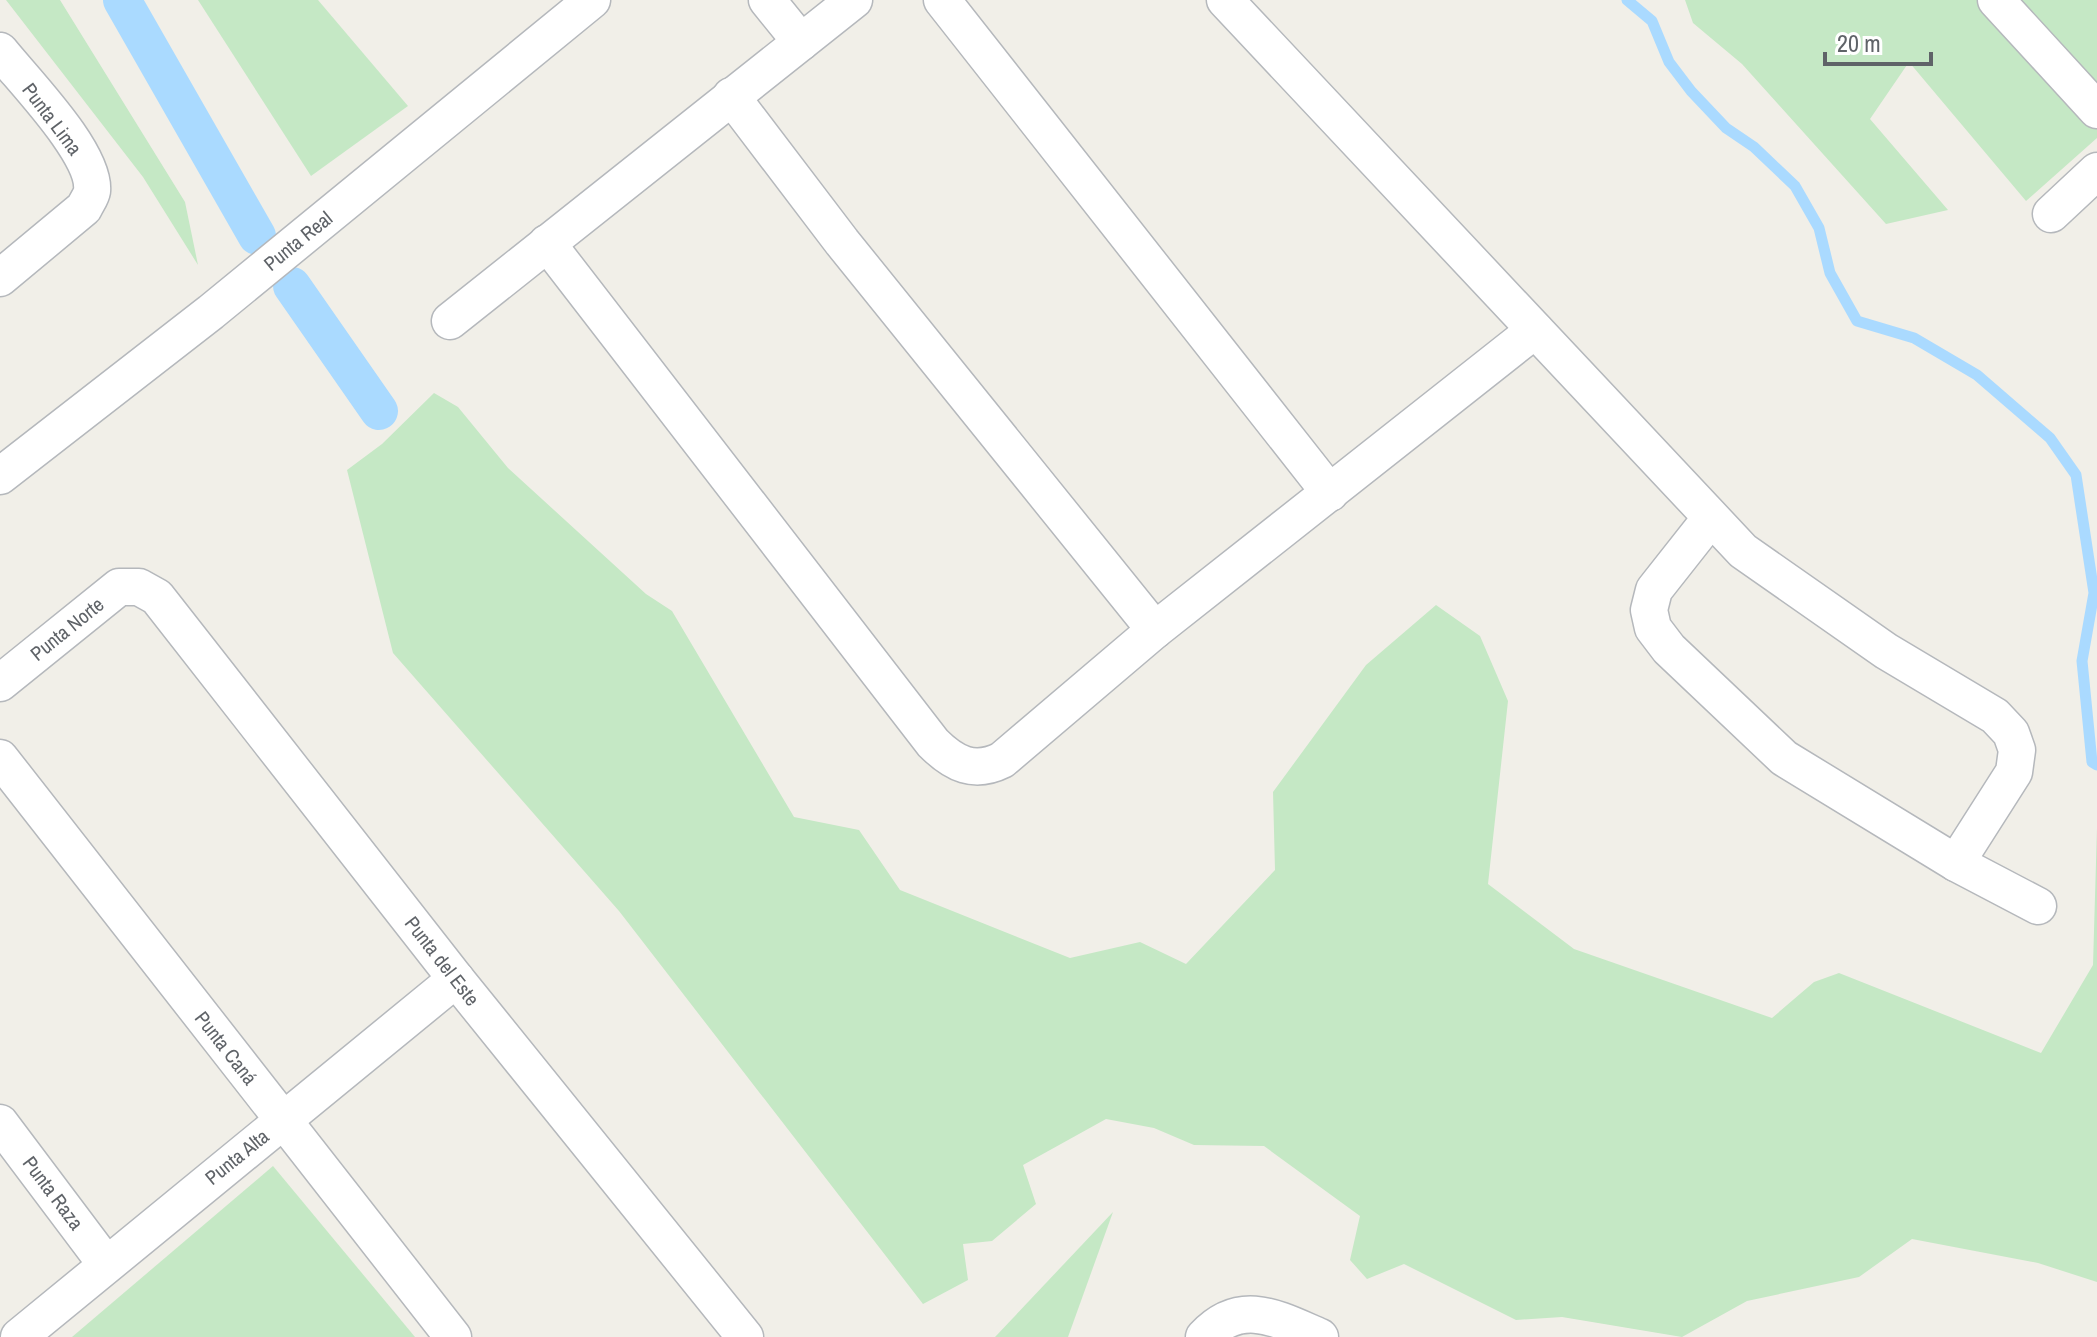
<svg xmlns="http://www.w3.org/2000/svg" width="2097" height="1337" font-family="'Archivo Narrow',sans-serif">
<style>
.green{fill:#c5e8c5}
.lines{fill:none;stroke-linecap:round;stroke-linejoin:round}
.stream{stroke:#aadaff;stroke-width:11}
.canal{stroke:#aadaff;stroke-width:38}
.minor-casing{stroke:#b5b8bc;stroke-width:39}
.minor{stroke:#fff;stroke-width:36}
.labels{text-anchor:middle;stroke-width:7;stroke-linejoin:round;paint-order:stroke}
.street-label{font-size:20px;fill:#5f6368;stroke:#fff}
</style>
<rect width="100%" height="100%" fill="#f1efe8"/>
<!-- green -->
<g class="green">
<polygon points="6,0 60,0 185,202 198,265 143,177"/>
<polygon points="198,0 318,0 408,106 311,176"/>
<polygon points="1685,0 2097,0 2097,138 2026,201 1909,62 1870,119 1948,210 1886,224 1742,64 1693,23"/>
<polygon points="434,393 458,407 508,468 646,594 672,611 794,817 859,830 900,890 1070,958 1140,942 1186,964 1275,870 1273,792 1366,665 1436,605 1480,636 1508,701 1488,884 1574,949 1772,1018 1814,982 1839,973 2041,1053 2093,965 2097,828 2097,1282 2038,1263 1912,1239 1859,1277 1747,1301 1682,1337 1562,1317 1516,1320 1404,1264 1367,1279 1350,1260 1360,1216 1264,1146 1194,1145 1154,1128 1106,1119 1023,1165 1036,1204 992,1241 963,1244 968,1280 923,1304 619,911 393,653 347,470 382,444"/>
<polygon points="273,1166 415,1337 72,1337"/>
<polygon points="1113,1212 1068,1337 995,1337"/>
</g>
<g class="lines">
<!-- stream -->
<polyline class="stream" points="1627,0 1652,21 1669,62 1691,91 1726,128 1754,147 1795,186 1819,228 1830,273 1857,321 1914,338 1977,375 2050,438 2076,475 2094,593 2082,661 2092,762 2097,765"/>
<!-- canal -->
<g class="canal">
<polyline points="122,0 257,236"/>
<polyline points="292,286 379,411"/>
</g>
<!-- minor casing -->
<g class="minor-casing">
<g id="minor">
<polyline points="767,0 801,42"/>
<polyline points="942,0 1330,493"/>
<polyline points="1225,0 1743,551 1886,651 1995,716 2011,733 2017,750 2014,772 1956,863"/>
<polyline points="1996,0 2097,110"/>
<path d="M0 51C24 81 96 154 92 191 91 197 86 203 84 208L0 278"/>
<polyline points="731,96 842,242 1155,630"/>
<polyline points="2051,214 2097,171"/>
<path d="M547 243 933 743C954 764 974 774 1002 760L1155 630 1535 330"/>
<polyline points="450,321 854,0"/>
<polyline points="0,476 211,312 592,0"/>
<polyline points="1710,519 1654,590 1649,610 1653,628 1669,649 1784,758 1956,863 2038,906"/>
<polyline points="0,683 119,587 139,587 157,597 456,979 745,1337"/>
<polyline points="0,758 453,1337"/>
<polyline points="0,1123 106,1264"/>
<polyline points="19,1337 456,979"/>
<path d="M1204 1337C1241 1297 1278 1319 1320 1337"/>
</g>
</g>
<!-- minor -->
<use href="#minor" class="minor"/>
</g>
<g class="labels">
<!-- street labels -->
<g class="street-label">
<text transform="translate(52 119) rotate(53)" y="7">Punta Lima</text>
<text transform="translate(298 241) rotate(-39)" y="7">Punta Real</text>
<text transform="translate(67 629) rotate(-39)" y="7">Punta Norte</text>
<text transform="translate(442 961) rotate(52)" y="7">Punta del Este</text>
<text transform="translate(226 1048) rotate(52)" y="7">Punta Caná</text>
<text transform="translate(237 1157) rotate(-39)" y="7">Punta Alta</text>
<text transform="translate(53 1193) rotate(53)" y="7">Punta Raza</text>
</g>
</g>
<!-- scale -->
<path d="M1825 52v12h106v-12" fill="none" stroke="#5f6368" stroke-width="4"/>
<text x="1837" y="52" font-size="24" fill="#5f6368" stroke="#ffffff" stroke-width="6" paint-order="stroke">20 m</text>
</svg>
